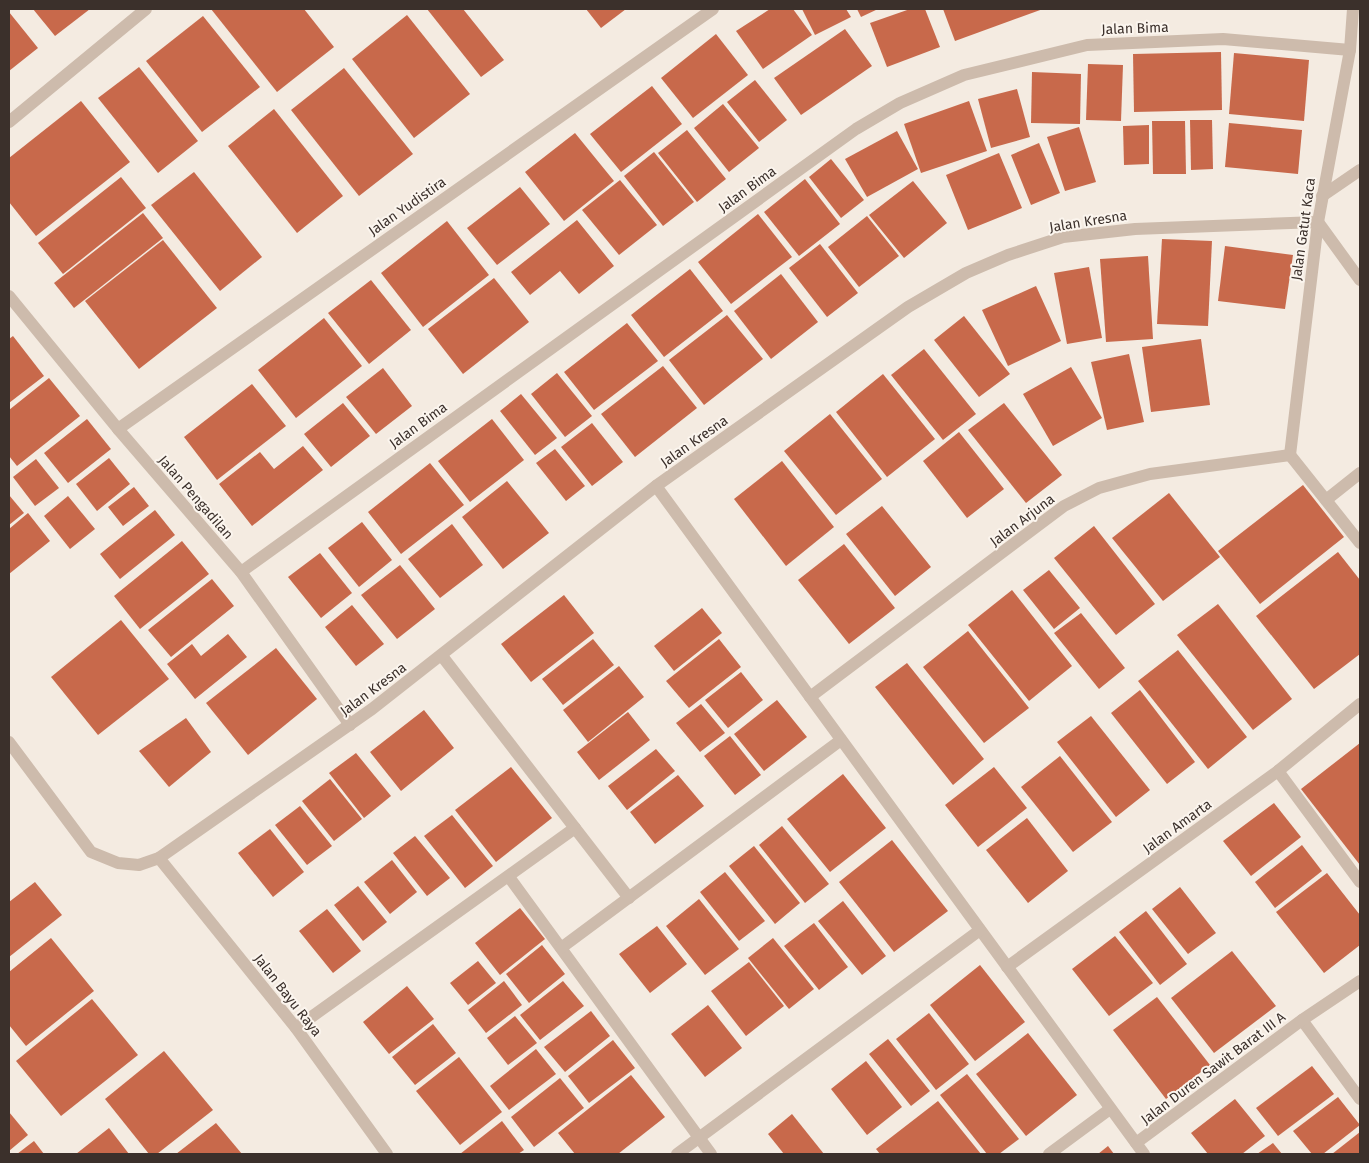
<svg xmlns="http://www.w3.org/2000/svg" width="1369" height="1163" font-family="'Fira Sans',sans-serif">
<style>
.building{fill:#c8694b}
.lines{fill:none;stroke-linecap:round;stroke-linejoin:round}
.minor{stroke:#cdbbac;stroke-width:12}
.labels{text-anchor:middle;stroke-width:4;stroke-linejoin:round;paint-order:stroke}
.street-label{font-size:14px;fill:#3b302b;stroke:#fbf5ee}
</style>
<rect width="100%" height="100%" fill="#f4ebe1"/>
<!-- building -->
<g class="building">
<polygon points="33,9 90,9 55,36"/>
<polygon points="211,9 304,9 334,47 277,92"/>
<polygon points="427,9 463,9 504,60 481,77"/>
<polygon points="586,9 626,9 601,28"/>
<polygon points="770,9 793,9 812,35 763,69 736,31"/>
<polygon points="802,9 846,9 851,17 815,35"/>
<polygon points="857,9 878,9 861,17"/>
<polygon points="910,9 925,9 940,47 887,67 870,23"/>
<polygon points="943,9 1043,9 955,41"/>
<polygon points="9,12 38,48 9,71"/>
<polygon points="407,15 470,94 414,138 352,59"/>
<polygon points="203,16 260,87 202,132 146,61"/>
<polygon points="845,29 872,66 801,115 774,78"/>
<polygon points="716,34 748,75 693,118 661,78"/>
<polygon points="1221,52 1222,110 1134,112 1133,54"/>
<polygon points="1234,53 1309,60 1304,121 1229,114"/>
<polygon points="1088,64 1123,65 1121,121 1086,120"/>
<polygon points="139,67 198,141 158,173 98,98"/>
<polygon points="344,68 413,154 359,196 291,110"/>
<polygon points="1032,72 1081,74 1080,124 1031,123"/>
<polygon points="755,80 787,120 759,142 727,102"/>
<polygon points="652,86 682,124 621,172 590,134"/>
<polygon points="1017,89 1030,137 991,148 978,99"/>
<polygon points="81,101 130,162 36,236 9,202 9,158"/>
<polygon points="969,101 987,151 921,173 904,124"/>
<polygon points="723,104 759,148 729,172 694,128"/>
<polygon points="274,109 343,196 297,233 228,146"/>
<polygon points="1190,120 1212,120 1213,169 1191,170"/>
<polygon points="1152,121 1185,121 1186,174 1153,174"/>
<polygon points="1229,123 1302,130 1298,174 1225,167"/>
<polygon points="1149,125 1149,164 1124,165 1123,126"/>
<polygon points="1079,127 1096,182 1065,191 1047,137"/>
<polygon points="687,130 726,179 697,202 658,153"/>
<polygon points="897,131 918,169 867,197 845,159"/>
<polygon points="575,133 614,181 564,221 525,172"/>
<polygon points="1039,143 1060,193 1031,205 1011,155"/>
<polygon points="654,152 694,202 663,226 624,176"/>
<polygon points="999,153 1022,208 968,230 946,175"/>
<polygon points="831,159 864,200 841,218 809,177"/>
<polygon points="194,172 262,257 220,291 151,205"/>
<polygon points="121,177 146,208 63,274 38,243"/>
<polygon points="805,179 840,224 799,256 764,212"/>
<polygon points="620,180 657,225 619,255 582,210"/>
<polygon points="913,181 947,223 904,258 869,215"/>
<polygon points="520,187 550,224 497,265 467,228"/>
<polygon points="143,213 163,238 74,308 54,283"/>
<polygon points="758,214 792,257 731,304 698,262"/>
<polygon points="867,216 899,256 859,287 828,247"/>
<polygon points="577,220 614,266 579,294 560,271 530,295 511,272"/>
<polygon points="447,221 489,275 423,327 381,273"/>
<polygon points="1162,239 1212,241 1208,326 1157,324"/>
<polygon points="163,240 217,308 139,369 85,301"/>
<polygon points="820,244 858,293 827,317 789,268"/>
<polygon points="1225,246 1293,255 1285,309 1218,301"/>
<polygon points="1148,256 1153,339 1106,342 1100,259"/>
<polygon points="1089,267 1102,338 1067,344 1054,273"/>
<polygon points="690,269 723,311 664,357 631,315"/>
<polygon points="781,274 818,322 771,359 734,311"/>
<polygon points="494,278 529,322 463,374 428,329"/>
<polygon points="371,280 411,330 369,364 328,313"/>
<polygon points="1036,286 1061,341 1008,366 982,310"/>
<polygon points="727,315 763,359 704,405 669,360"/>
<polygon points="964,316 1010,374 979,397 934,340"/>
<polygon points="324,318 362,366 296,418 258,370"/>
<polygon points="627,323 658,361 594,410 564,372"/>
<polygon points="13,336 44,376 9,403 9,339"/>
<polygon points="1201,339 1210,405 1151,412 1142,347"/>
<polygon points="924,349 976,414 943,440 891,375"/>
<polygon points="1129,354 1144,422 1107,430 1091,362"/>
<polygon points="663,366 697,408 635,457 601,414"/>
<polygon points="1071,367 1102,418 1053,446 1023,394"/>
<polygon points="383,368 412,406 376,434 346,397"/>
<polygon points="557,373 592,416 565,437 531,394"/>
<polygon points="883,374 935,439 887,477 836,412"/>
<polygon points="49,378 80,416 17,466 9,456 9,410"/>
<polygon points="252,384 286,426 217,480 184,437"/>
<polygon points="521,394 557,438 535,455 500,411"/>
<polygon points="343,403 370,436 331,467 304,434"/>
<polygon points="1004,403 1062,475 1026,503 968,430"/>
<polygon points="830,414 882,479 836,515 784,451"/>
<polygon points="87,419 111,449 68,483 44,453"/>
<polygon points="492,419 524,460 470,502 438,461"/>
<polygon points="592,423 623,462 592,486 561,447"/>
<polygon points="959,432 1004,489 967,518 923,461"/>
<polygon points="303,446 323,470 252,526 219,484 260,452 274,469"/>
<polygon points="555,449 585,486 566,501 536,463"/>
<polygon points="109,458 130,484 97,511 76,484"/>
<polygon points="36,459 59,488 35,506 13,477"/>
<polygon points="782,461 834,527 786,566 734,499"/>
<polygon points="430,463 464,505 401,554 368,512"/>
<polygon points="507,481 549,533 503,569 462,517"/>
<polygon points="1303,485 1344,537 1260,604 1218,551"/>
<polygon points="134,487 149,506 123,526 108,507"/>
<polygon points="1169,493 1220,557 1163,601 1112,538"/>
<polygon points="9,495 24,513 9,525"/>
<polygon points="68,496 95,529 70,549 44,516"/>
<polygon points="882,506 931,567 895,596 846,534"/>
<polygon points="155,510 175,535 120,579 100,554"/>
<polygon points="28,513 50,541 9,574 9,529"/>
<polygon points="362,522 392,560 359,587 328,548"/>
<polygon points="452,524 483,565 440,598 408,559"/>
<polygon points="1094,526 1155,604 1116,635 1054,558"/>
<polygon points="182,541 209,574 140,629 114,596"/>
<polygon points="844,544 895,608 849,644 798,580"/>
<polygon points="1338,552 1360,580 1360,654 1314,689 1256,616"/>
<polygon points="320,553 352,593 321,618 288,577"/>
<polygon points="400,565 435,609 397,639 361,595"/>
<polygon points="1049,570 1080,608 1054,629 1023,590"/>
<polygon points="212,579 234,606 171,657 148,630"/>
<polygon points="1012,590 1072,666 1029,701 968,625"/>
<polygon points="564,595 594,633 531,682 501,644"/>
<polygon points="1218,604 1292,699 1253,730 1177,635"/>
<polygon points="352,605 384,644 356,666 325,627"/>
<polygon points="702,608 722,633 674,671 654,646"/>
<polygon points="1081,613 1125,668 1099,689 1054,633"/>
<polygon points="121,620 169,679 98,735 51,677"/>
<polygon points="968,631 1029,708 984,743 923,667"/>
<polygon points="228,634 247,657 195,699 167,664 192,644 201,656"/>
<polygon points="593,639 614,665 563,705 542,679"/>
<polygon points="719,639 741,667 689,708 666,681"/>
<polygon points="276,648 317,699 248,755 206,703"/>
<polygon points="1178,650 1247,737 1208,769 1138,681"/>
<polygon points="907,663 984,759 953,785 875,687"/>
<polygon points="619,666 644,697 588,742 563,710"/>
<polygon points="741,672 763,700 728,728 705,700"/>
<polygon points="1140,690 1195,762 1167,784 1111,713"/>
<polygon points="777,700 807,737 764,771 734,734"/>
<polygon points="701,704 725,733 700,752 676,723"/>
<polygon points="424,710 454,748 401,791 370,752"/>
<polygon points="628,712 650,740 599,780 577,752"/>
<polygon points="1091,716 1150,790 1116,817 1057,742"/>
<polygon points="186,718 211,752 169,787 139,751"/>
<polygon points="730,736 761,775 735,795 704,756"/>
<polygon points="1360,743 1360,865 1301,789"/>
<polygon points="656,749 675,771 627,810 608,786"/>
<polygon points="356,753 391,796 364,818 329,773"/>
<polygon points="1060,756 1112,822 1073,852 1021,787"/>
<polygon points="511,767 552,818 496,862 455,810"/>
<polygon points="994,767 1027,808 978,847 945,805"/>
<polygon points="843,774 886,828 830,872 787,819"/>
<polygon points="678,775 704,806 655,844 630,812"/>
<polygon points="330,779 362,819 334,841 302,801"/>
<polygon points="1274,803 1301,837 1251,876 1223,841"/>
<polygon points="300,806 332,846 307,865 275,825"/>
<polygon points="452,815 493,866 465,888 424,836"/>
<polygon points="1027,818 1068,871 1028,903 986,850"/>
<polygon points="782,826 829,884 805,903 759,845"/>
<polygon points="270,829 304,872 273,897 238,853"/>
<polygon points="415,836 450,878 427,896 393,853"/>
<polygon points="892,840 948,911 894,952 839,882"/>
<polygon points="1302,845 1322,871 1275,908 1255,882"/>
<polygon points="754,846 800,903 775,924 729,866"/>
<polygon points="392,860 417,892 390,914 364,882"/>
<polygon points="725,872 765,921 739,941 700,892"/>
<polygon points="1327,873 1360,915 1360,945 1324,973 1276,912"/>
<polygon points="35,882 62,915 9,957 9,902"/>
<polygon points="358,886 387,922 363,941 334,905"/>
<polygon points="1180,887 1216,933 1188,954 1152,909"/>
<polygon points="699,899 739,949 705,975 666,926"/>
<polygon points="843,901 886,956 862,975 818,921"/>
<polygon points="520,908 545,939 500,975 475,943"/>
<polygon points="327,909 361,951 333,973 299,931"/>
<polygon points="1146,911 1187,964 1160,985 1119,932"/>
<polygon points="814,923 848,967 819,990 784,946"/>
<polygon points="657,926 687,964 650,993 619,954"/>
<polygon points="1115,936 1153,983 1109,1016 1072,969"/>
<polygon points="51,938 94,991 26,1046 9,1025 9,972"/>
<polygon points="773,938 814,989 789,1009 748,958"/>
<polygon points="542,945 565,974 529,1003 506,974"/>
<polygon points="1232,951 1276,1006 1214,1053 1171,998"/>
<polygon points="478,961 496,983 468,1005 450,983"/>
<polygon points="749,962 784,1006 746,1036 711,991"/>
<polygon points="980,965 1025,1022 975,1061 930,1005"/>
<polygon points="504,981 522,1005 486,1033 468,1010"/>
<polygon points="563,981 584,1006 540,1040 520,1015"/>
<polygon points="407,986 434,1019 389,1054 363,1022"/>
<polygon points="1157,997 1210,1065 1166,1099 1113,1030"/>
<polygon points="92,999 138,1055 61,1116 16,1061"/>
<polygon points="708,1005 742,1048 705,1077 671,1034"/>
<polygon points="591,1011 610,1036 565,1072 544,1047"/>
<polygon points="929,1013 969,1064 936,1090 896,1039"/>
<polygon points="515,1016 537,1043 508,1065 487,1038"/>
<polygon points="433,1024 456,1053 415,1085 392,1057"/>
<polygon points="1028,1033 1077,1095 1026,1136 976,1074"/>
<polygon points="888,1039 930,1091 911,1106 869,1054"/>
<polygon points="613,1040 635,1068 589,1103 568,1076"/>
<polygon points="536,1049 556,1074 509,1110 490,1086"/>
<polygon points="164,1051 213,1110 157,1154 149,1154 105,1099"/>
<polygon points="459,1057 502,1112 460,1145 416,1091"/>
<polygon points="866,1061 902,1107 867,1135 831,1089"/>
<polygon points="1312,1066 1334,1094 1278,1136 1256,1108"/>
<polygon points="967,1074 1019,1139 999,1154 987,1154 940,1095"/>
<polygon points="631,1075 665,1117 618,1154 575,1154 558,1133"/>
<polygon points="560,1078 584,1108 534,1147 511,1117"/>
<polygon points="1338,1097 1360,1125 1323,1154 1312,1154 1293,1131"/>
<polygon points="1235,1099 1265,1136 1242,1154 1208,1154 1191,1133"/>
<polygon points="938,1101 981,1154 880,1154 876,1149"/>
<polygon points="9,1112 28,1135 9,1151"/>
<polygon points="792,1114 824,1154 784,1154 768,1134"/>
<polygon points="502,1121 524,1150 518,1154 460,1154"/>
<polygon points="216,1123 242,1154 176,1154"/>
<polygon points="109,1128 129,1154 76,1154"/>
<polygon points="1360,1132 1360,1154 1332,1154"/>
<polygon points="34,1141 44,1154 17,1154"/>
<polygon points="1273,1143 1282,1154 1257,1154"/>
<polygon points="1108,1146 1114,1154 1098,1154"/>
</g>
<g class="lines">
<!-- minor -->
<g class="minor">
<polyline points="9,122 146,9"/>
<polyline points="1322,196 1360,170"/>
<polyline points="9,296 118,429 241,572 350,725"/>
<polyline points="118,429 713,9"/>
<polyline points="1290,455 1318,222 1350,50 1353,9"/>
<polyline points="1290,455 1360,543"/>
<polyline points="656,486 1144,1154"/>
<polyline points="1326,500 1360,473"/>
<polyline points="241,572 856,129 900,103 964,75 1087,45 1223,39 1350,50"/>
<polyline points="442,656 629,898"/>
<polyline points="810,697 1064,506 1099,488 1150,474 1290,455"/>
<polyline points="9,742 91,852 118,863 139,865 159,858 372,709 656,486 908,307 966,273 1008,255 1063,237 1135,229 1318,222 1360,280"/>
<polyline points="1278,771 1360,882"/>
<polyline points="159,858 296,1028 387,1154"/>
<polyline points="509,877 711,1154"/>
<polyline points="561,948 841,740"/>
<polyline points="1007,967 1278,771 1360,704"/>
<polyline points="1302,1020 1360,1099"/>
<polyline points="296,1028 575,828"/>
<polyline points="1136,1143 1302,1020 1360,981"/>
<polyline points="677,1154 980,930"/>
<polyline points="1049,1154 1110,1109"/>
</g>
</g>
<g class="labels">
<!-- street labels -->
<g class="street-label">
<text transform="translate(1135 28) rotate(-2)" y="5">Jalan Bima</text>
<text transform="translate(747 189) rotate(-36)" y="5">Jalan Bima</text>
<text transform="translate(407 206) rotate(-35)" y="5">Jalan Yudistira</text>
<text transform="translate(1088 221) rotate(-9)" y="5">Jalan Kresna</text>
<text transform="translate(1303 229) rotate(-82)" y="5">Jalan Gatut Kaca</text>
<text transform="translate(418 425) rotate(-36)" y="5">Jalan Bima</text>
<text transform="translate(694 441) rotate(-35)" y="5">Jalan Kresna</text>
<text transform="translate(196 497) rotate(49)" y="5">Jalan Pengadilan</text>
<text transform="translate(1022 520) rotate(-37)" y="5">Jalan Arjuna</text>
<text transform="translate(373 689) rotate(-37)" y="5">Jalan Kresna</text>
<text transform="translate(1177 826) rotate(-36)" y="5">Jalan Amarta</text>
<text transform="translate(288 995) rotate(52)" y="5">Jalan Bayu Raya</text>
<text transform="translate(1213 1068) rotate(-37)" y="5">Jalan Duren Sawit Barat III A</text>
</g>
</g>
<!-- border -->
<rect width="1369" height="1163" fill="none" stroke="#3b302b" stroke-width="20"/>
</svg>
